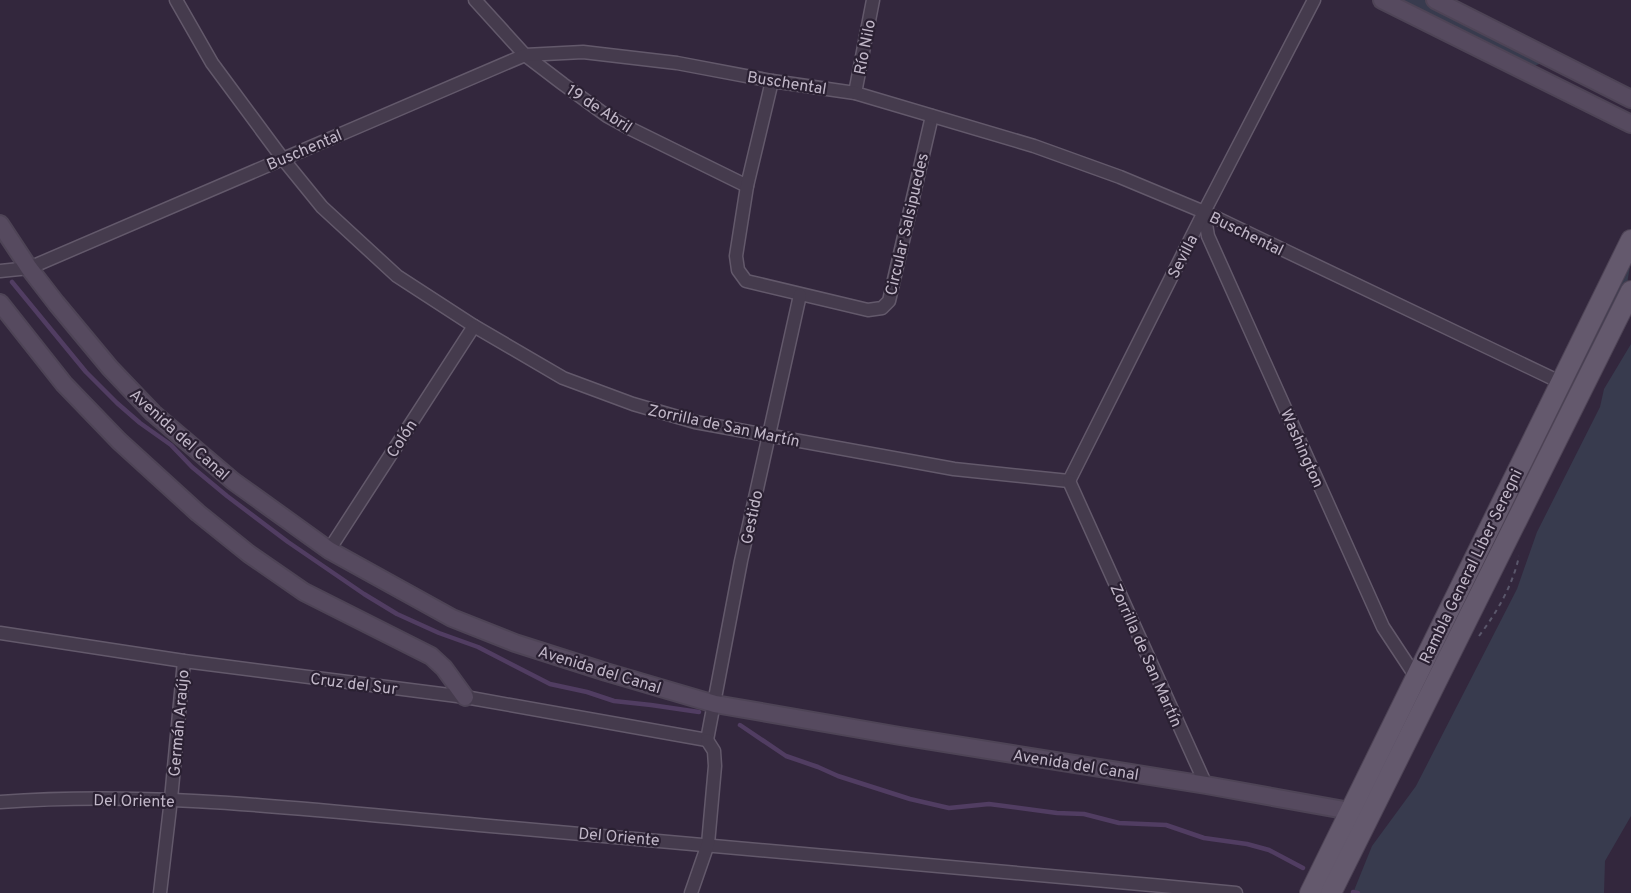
<svg xmlns="http://www.w3.org/2000/svg" width="1631" height="893" font-family="Overpass,sans-serif">
<style>
.green{fill:#383b4e}
.lines{fill:none;stroke-linecap:round;stroke-linejoin:round}
.stream{stroke:#513d62;stroke-width:4.5}
.street-casing{stroke:#63596b;stroke-width:15}
.secondary-casing{stroke:#4e4456;stroke-width:20}
.primary-casing{stroke:#4e4456;stroke-width:22}
.path{stroke:#5a576b;stroke-width:2;stroke-dasharray:4.5 4.5;stroke-linecap:butt}
.street{stroke:#453b4d;stroke-width:12}
.secondary{stroke:#564a5f;stroke-width:16}
.primary{stroke:#64596d;stroke-width:20}
.labels{text-anchor:middle;stroke-width:4.5;stroke-linejoin:round;paint-order:stroke}
.street-label{font-size:16px;fill:#c1b7c8;stroke:#2a2032}
</style>
<rect width="100%" height="100%" fill="#33273d"/>
<!-- green -->
<g class="green">
<polygon points="1393,0 1427,0 1540,60 1539,64 1532,67"/>
<polygon points="1631,260 1627,284 1324,893 1319,893"/>
<polygon points="1631,344 1631,816 1605,861 1604,893 1353,893 1372,846 1416,786 1517,589 1537,532 1600,407 1604,389"/>
</g>
<g class="lines">
<!-- stream -->
<g class="stream">
<polyline points="12,282 86,372 117,403 140,423 171,445 192,467 227,496 288,542 364,594 397,614 439,633 478,647 550,684 587,692 614,701 651,705 699,712"/>
<polyline points="740,725 786,756 818,767 838,776 910,799 949,808 989,804 1057,813 1084,814 1119,823 1166,825 1204,838 1247,844 1269,850 1303,868"/>
<polyline points="1353,892 1358,893"/>
</g>
<!-- street casing -->
<g class="street-casing">
<g id="street">
<polyline points="176,0 212,63 283,159 322,207 397,276 474,326 563,378 633,404 695,422 954,469 1069,481"/>
<polyline points="475,0 525,55 563,84 607,116 627,127 747,186"/>
<polyline points="772,81 747,186 736,256 738,270 746,281 868,310 882,308 889,301 932,116"/>
<polyline points="855,93 873,0"/>
<polyline points="1204,212 1208,236 1383,627 1416,677"/>
<polyline points="0,271 29,268 525,55 583,52 677,63 772,81 855,93 1034,146 1120,177 1204,212 1560,382"/>
<polyline points="1069,481 1204,212 1314,0"/>
<polyline points="1069,481 1206,785"/>
<polyline points="329,550 474,326"/>
<polyline points="0,633 184,661 465,697 707,740"/>
<polyline points="707,740 741,561 800,295"/>
<path d="M0 802C160 790 320 811 479 825 732 846 984 869 1236 893"/>
<polyline points="160,893 171,799 184,661"/>
<polyline points="691,893 708,844 715,766 714,751 707,740"/>
</g>
</g>
<!-- secondary casing -->
<g class="secondary-casing">
<g id="secondary">
<polyline points="1382,0 1631,124"/>
<polyline points="1435,0 1631,99"/>
<polyline points="0,224 29,268 56,303 110,368 153,413 233,481 329,550 452,618 515,643 606,672 715,704 900,736 1206,785 1350,811"/>
<polyline points="0,303 64,384 119,441 198,513 249,554 304,592 431,656 444,668 465,697"/>
</g>
</g>
<!-- primary casing -->
<g class="primary-casing">
<g id="primary">
<polyline points="1310,893 1631,240"/>
<polyline points="1331,893 1631,291"/>
</g>
</g>
<!-- path -->
<path class="path" d="M1479 636C1497 612 1513 585 1519 556"/>
<!-- street -->
<use href="#street" class="street"/>
<!-- secondary -->
<use href="#secondary" class="secondary"/>
<!-- primary -->
<use href="#primary" class="primary"/>
</g>
<g class="labels">
<!-- street labels -->
<g class="street-label">
<text transform="translate(864 47) rotate(-79)" y="6">Río Nilo</text>
<text transform="translate(787 82) rotate(9)" y="6">Buschental</text>
<text transform="translate(600 108) rotate(33)" y="6">19 de Abril</text>
<text transform="translate(304 149) rotate(-23)" y="6">Buschental</text>
<text transform="translate(906 224) rotate(-77)" y="6">Circular Salsipuedes</text>
<text transform="translate(1247 233) rotate(26)" y="6">Buschental</text>
<text transform="translate(1182 256) rotate(-63)" y="6">Sevilla</text>
<text transform="translate(724 425) rotate(12)" y="6">Zorrilla de San Martín</text>
<text transform="translate(180 434) rotate(42)" y="6">Avenida del Canal</text>
<text transform="translate(401 438) rotate(-57)" y="6">Colón</text>
<text transform="translate(1303 448) rotate(66)" y="6">Washington</text>
<text transform="translate(751 517) rotate(-78)" y="6">Gestido</text>
<text transform="translate(1470 566) rotate(-64)" y="6">Rambla General Liber Seregni</text>
<text transform="translate(1147 655) rotate(66)" y="6">Zorrilla de San Martín</text>
<text transform="translate(600 669) rotate(17)" y="6">Avenida del Canal</text>
<text transform="translate(354 683) rotate(7)" y="6">Cruz del Sur</text>
<text transform="translate(178 723) rotate(-85)" y="6">Germán Araújo</text>
<text transform="translate(1076 764) rotate(9)" y="6">Avenida del Canal</text>
<text transform="translate(134 800) rotate(1)" y="6">Del Oriente</text>
<text transform="translate(619 836) rotate(5)" y="6">Del Oriente</text>
</g>
</g>
</svg>
